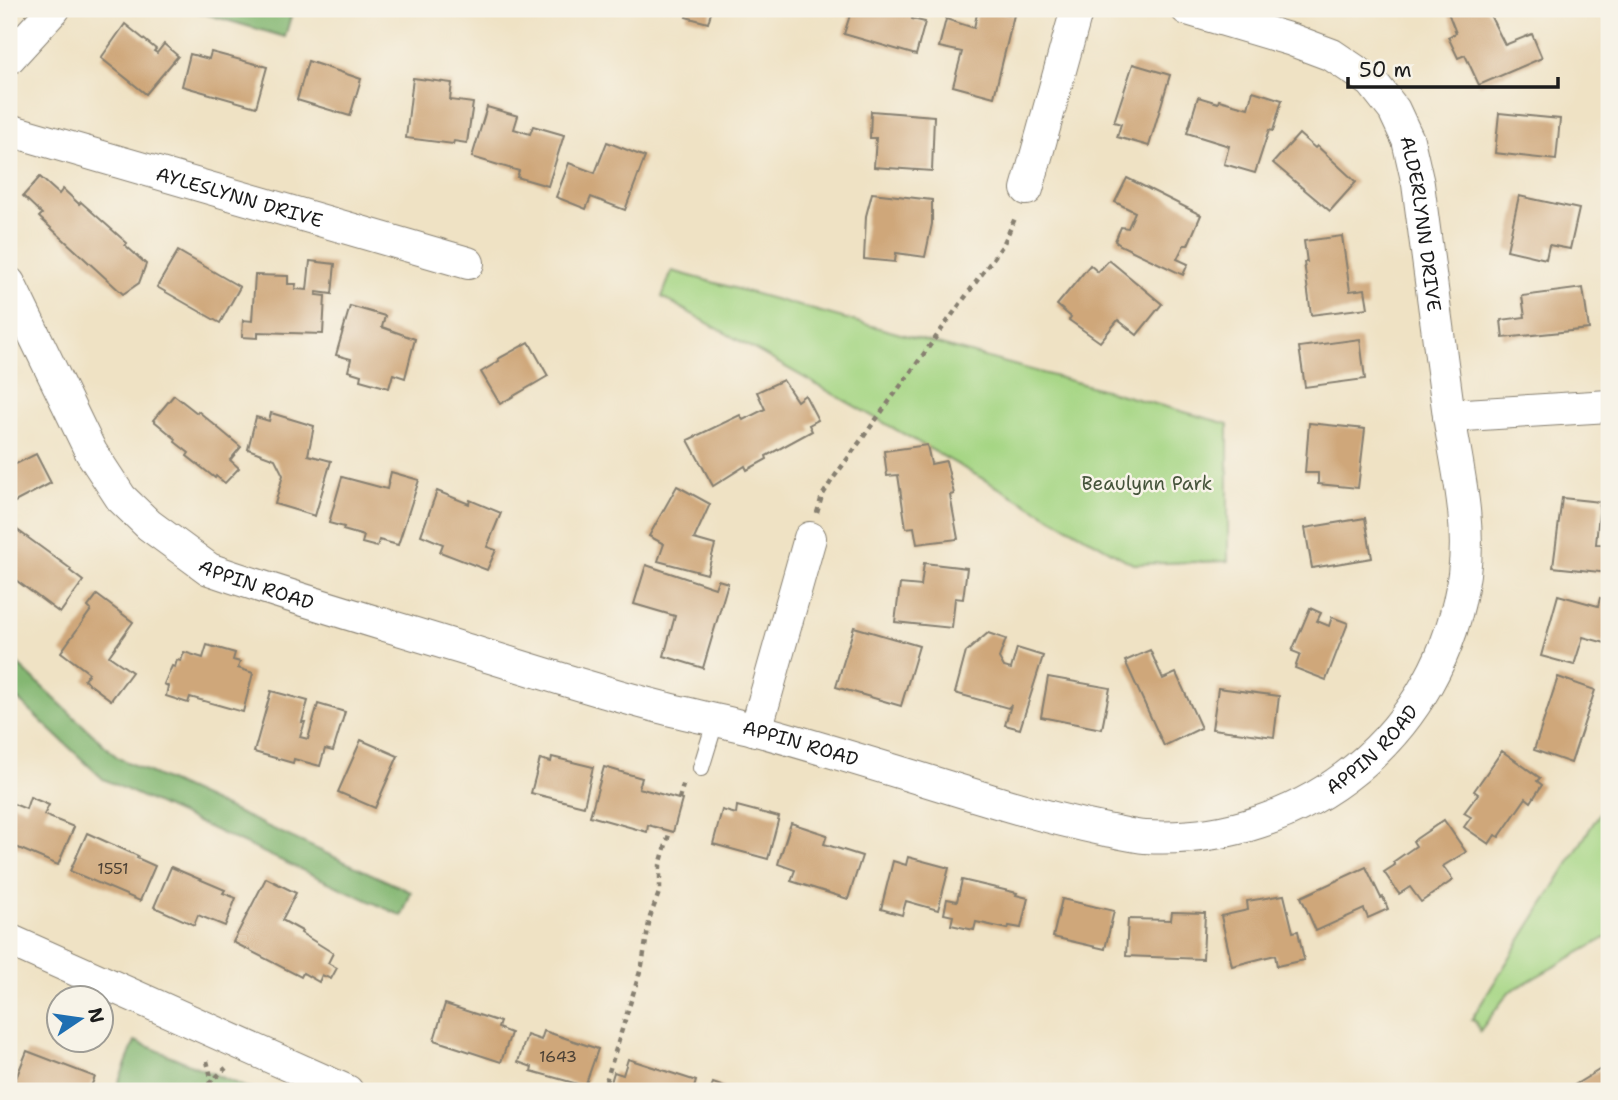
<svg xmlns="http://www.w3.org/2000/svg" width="1618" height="1100" font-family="'Shantell Sans',sans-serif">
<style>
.green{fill:#a6d684;stroke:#617950;stroke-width:2}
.forest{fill:#84b772;stroke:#506a47;stroke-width:2}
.building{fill:#cfa77a}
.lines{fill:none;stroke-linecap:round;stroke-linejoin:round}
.lane-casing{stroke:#867f70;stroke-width:18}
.street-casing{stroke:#867f70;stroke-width:34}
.path{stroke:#867f70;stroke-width:4.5;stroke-dasharray:5 5;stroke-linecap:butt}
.lane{stroke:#fff;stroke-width:16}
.street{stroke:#fff;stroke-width:32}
.labels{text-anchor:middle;stroke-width:5;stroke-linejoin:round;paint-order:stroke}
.number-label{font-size:16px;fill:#493f34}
.street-label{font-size:19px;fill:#1c1c1c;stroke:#f7f3e8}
.park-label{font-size:19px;fill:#45543b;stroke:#f7f3e8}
</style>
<rect width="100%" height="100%" fill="#f7f3e8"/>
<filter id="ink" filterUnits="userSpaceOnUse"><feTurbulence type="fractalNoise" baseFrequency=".0143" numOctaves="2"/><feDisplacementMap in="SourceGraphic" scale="14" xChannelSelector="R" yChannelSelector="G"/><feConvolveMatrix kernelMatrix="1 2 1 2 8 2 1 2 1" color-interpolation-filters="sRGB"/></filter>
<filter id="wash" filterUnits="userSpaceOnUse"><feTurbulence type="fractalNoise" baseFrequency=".00686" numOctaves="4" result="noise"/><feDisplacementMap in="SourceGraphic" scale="28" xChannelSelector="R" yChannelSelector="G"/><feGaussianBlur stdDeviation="1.57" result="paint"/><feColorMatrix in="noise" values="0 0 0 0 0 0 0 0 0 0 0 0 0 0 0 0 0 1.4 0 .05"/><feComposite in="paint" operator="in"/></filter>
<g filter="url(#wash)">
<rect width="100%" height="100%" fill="#efe2c4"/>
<!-- green -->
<g class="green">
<polygon points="672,271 1228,424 1228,561 1133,564 662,297"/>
<polygon points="1609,798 1609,936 1509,992 1480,1031 1474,1020 1471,1020"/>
</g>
<!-- forest -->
<g class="forest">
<polygon points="188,9 293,9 285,37"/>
<polygon points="9,656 118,758 411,892 402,916 103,779 9,691"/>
<polygon points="135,1041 254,1091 115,1091"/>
</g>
<g id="blocks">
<!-- building -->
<g class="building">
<polygon points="689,9 712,9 708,23 686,17"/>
<polygon points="852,9 905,9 914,11 912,19 925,22 916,55 844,34"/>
<polygon points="978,9 1014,15 994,97 953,86 962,52 939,47 946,19 974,28"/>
<polygon points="1451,9 1487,9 1505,45 1532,34 1542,58 1479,85 1465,55 1458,58 1448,37 1456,33 1447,10"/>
<polygon points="125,24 156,49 154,51 157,53 164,44 178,56 146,94 101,58"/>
<polygon points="211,52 267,67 256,107 182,86 190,54 209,59"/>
<polygon points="308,61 361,79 350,116 297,100"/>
<polygon points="1133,64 1170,75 1149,146 1117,137 1121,124 1114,122"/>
<polygon points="413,78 452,83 450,100 473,103 467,143 454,141 453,144 406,138"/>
<polygon points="1253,91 1282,100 1273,131 1269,130 1255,173 1224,164 1229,146 1187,133 1198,97 1218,103 1219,100 1248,108"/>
<polygon points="487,107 518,116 514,129 530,134 533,126 564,135 548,186 517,177 519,171 472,157"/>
<polygon points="871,111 934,116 932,171 874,167 876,138 870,138"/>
<polygon points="1499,113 1560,119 1556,160 1495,153"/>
<polygon points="1299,134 1315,148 1317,146 1356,182 1330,211 1273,163"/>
<polygon points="607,142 645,157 625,210 591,197 586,209 556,197 569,163 595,173"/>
<polygon points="40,177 59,194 63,189 79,204 81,202 127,243 125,245 146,264 139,283 123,294 39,217 42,214 23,196"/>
<polygon points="1127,178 1201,215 1188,245 1184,245 1177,259 1188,264 1183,275 1120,245 1115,241 1121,227 1128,228 1135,212 1115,202"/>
<polygon points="872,193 932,200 932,224 925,257 896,253 895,262 864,259 866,216"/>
<polygon points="1519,196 1579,209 1570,249 1549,245 1546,259 1507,250"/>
<polygon points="1342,236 1350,291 1365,289 1368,308 1311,315 1304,262 1307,262 1304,241"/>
<polygon points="178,251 240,287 220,323 157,287"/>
<polygon points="1109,260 1162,304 1137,335 1118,320 1100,342 1069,320 1071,317 1057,305 1090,265 1098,272"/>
<polygon points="310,261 335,264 332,294 317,292 316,295 325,296 323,334 258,332 258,338 242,337 243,320 252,321 255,275 288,276 288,284 296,284 295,289 307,290"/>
<polygon points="1583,288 1589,329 1503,338 1501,320 1525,317 1522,296"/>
<polygon points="350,306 385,316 382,327 415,339 405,378 393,374 389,388 360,380 361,375 348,371 351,359 336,355"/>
<polygon points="1360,339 1365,379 1305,387 1299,347"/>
<polygon points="529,342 548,376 500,404 481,372 499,361 498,359"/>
<polygon points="783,380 797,401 805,395 818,420 809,425 812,431 766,456 767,459 747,470 745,466 713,486 688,440 740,415 743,420 765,409 757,392"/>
<polygon points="174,395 197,413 198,411 241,447 230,460 239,468 225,483 216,476 215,478 187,456 189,453 175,442 176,439 153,420"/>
<polygon points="271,413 314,426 308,455 331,461 315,516 275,504 283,475 275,459 248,449 256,417 269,421"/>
<polygon points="1309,423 1365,429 1358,488 1318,484 1318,473 1305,473"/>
<polygon points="927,445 931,464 946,461 954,494 950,495 958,539 917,544 914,527 906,528 898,475 887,476 884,451"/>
<polygon points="36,454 51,483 9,505 9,459 12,466"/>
<polygon points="391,472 419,480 398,545 379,540 377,547 362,543 364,536 343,530 344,527 329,523 342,477 387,489"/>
<polygon points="677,486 710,504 694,539 715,545 707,574 658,561 664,544 649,536"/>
<polygon points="437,491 469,504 470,500 501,513 487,547 496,550 487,570 440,552 443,544 421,535"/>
<polygon points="1562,498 1600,502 1596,544 1609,545 1609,573 1553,567"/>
<polygon points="1365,518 1372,558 1312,568 1305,528"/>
<polygon points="9,524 71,569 70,571 83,581 60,613 9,575"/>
<polygon points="924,563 967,568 963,599 955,598 952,628 895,622 900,584 921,586"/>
<polygon points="646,565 715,588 718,580 728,583 703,668 664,656 675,616 634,604"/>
<polygon points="97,595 133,622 109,656 132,672 111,700 84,680 89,673 61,652 91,610 88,607"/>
<polygon points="1558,595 1598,606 1600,598 1609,600 1609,644 1583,637 1574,665 1541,656"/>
<polygon points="1310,608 1321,613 1317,621 1329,626 1332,617 1348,623 1326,680 1295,668 1300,654 1292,651"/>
<polygon points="854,627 919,646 901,706 836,687"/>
<polygon points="988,633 1006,639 999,658 1004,667 1011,669 1017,648 1043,656 1020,729 1005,725 1011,705 1008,708 955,693 966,652"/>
<polygon points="207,645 235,653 233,660 240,662 238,668 253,673 243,712 190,697 188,703 166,696 168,686 164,684 172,666 175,667 177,660 181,661 184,652 203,658"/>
<polygon points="1150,650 1163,679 1176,673 1201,728 1164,746 1125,661"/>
<polygon points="1048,677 1110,688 1102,729 1041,717"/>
<polygon points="1558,677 1595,690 1571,763 1534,750"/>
<polygon points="1218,688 1279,696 1274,737 1212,729"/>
<polygon points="271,691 308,701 302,722 305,722 300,737 308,739 318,704 345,712 333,751 325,749 320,766 294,759 293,763 254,752"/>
<polygon points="361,740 398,756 375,808 338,792"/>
<polygon points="1502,751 1540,778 1537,781 1542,785 1531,802 1526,798 1499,837 1495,835 1489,844 1464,827 1471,817 1464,813 1478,794 1474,791"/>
<polygon points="552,757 593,767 584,806 531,793 540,759 551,762"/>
<polygon points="604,767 642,778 639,788 682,800 673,832 648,825 647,832 590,816"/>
<polygon points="30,797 49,805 44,815 74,827 58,865 9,844 9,802 26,809"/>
<polygon points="737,806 779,817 768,859 713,844 722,810 736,814"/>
<polygon points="1444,820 1466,852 1443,866 1453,880 1421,902 1410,887 1399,894 1384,872 1395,865 1393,862 1416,846 1413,841"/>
<polygon points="791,823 827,835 824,844 862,856 848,899 791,881 795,870 778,864"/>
<polygon points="87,833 138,856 137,858 155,866 140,901 70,871"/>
<polygon points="908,857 949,868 938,910 906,901 902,915 881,909 893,861 906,865"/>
<polygon points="171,867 225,890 223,893 236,898 225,926 198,915 194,925 154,907"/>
<polygon points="1366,867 1381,898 1383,897 1388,909 1368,918 1364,909 1316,931 1301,897"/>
<polygon points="266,878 296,893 282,920 302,931 301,933 333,953 328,963 337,968 331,979 322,975 319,982 303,973 301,977 233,942"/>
<polygon points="962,880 1017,893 1016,895 1028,898 1021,928 1009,926 1008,929 976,922 974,930 951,925 953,916 944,914 947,899 957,901"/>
<polygon points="1284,895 1293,932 1298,931 1304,960 1277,966 1275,955 1232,966 1221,916 1248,910 1247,901"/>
<polygon points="1062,899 1114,911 1105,949 1053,937"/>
<polygon points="1172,912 1205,913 1203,959 1126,956 1128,919 1171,920"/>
<polygon points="445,1004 500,1022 498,1028 511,1033 501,1062 434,1040"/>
<polygon points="544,1031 598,1049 585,1086 531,1071 532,1067 518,1062 527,1035 541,1040"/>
<polygon points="27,1051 95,1077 89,1091 21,1091 12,1088"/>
<polygon points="628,1059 696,1081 693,1091 616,1091 617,1089 610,1086 614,1072 623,1075"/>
<polygon points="1609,1064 1609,1091 1577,1091 1573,1086"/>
<polygon points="713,1083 735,1091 710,1091"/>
</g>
</g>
</g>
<g filter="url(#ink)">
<use href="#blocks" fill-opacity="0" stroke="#867f70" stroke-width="2"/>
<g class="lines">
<!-- lane casing -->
<g class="lane-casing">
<polyline id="lane" points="701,768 716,719"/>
</g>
<!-- street casing -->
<g class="street-casing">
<g id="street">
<path id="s1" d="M1187 9 1292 40 1332 55 1372 82 1394 110 1408 140 1418 184 1449 416 1609 406"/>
<polyline points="9,58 54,9"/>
<path id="s2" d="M9 130 468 263"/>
<polyline points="1027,189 1077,9"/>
<path id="s3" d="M9 283 91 452 121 498 149 525 209 569C292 598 377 622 461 648 527 668 593 690 660 707 691 715 722 721 753 729 833 751 911 776 990 800 1029 812 1067 822 1106 830 1119 832 1132 836 1145 837 1305 846 1443 732 1464 574 1471 522 1457 467 1449 416"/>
<polyline points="756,730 810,538"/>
<polyline points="9,940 347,1091"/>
</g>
</g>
<!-- path -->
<g class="path">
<polyline points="817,513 822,496 832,480 1003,245 1016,216"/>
<polyline points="679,799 684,782"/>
<polyline points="207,1061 212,1081"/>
<polyline points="201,1091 226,1068"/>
<polyline points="603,1091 642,965 650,917 660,890 660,865 670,831"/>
</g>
<!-- lane -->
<use href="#lane" class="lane"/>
<!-- street -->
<use href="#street" class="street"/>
</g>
</g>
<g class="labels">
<!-- number labels -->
<g class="number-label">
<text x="113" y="874">1551</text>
<text x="558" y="1062">1643</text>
</g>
<!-- street labels -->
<g class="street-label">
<text dy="7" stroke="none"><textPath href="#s2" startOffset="240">AYLESLYNN DRIVE</textPath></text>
<text dy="7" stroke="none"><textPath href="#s1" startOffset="354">ALDERLYNN DRIVE</textPath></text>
<text dy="7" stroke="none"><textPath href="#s3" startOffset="406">APPIN ROAD</textPath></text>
<text dy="7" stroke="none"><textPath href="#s3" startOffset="973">APPIN ROAD</textPath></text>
<text dy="7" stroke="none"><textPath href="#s3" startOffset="1582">APPIN ROAD</textPath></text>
</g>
<!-- park labels -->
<g class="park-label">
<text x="1147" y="490">Beaulynn Park</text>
</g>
</g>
<!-- margin -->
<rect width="1618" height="1100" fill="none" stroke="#f7f3e8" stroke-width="35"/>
<!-- north arrow -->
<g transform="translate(80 1019) rotate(77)"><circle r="33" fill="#f7f3e8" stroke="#9f9d96" stroke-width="2"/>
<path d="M0-5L12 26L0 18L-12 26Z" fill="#1f6fb2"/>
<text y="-10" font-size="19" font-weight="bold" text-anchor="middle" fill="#1c1c1c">N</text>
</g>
<!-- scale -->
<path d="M1348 77v10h210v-10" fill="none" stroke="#1c1c1c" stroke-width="3.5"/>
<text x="1359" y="77" font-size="21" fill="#1c1c1c" stroke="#f7f3e8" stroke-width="5" paint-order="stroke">50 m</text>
</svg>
